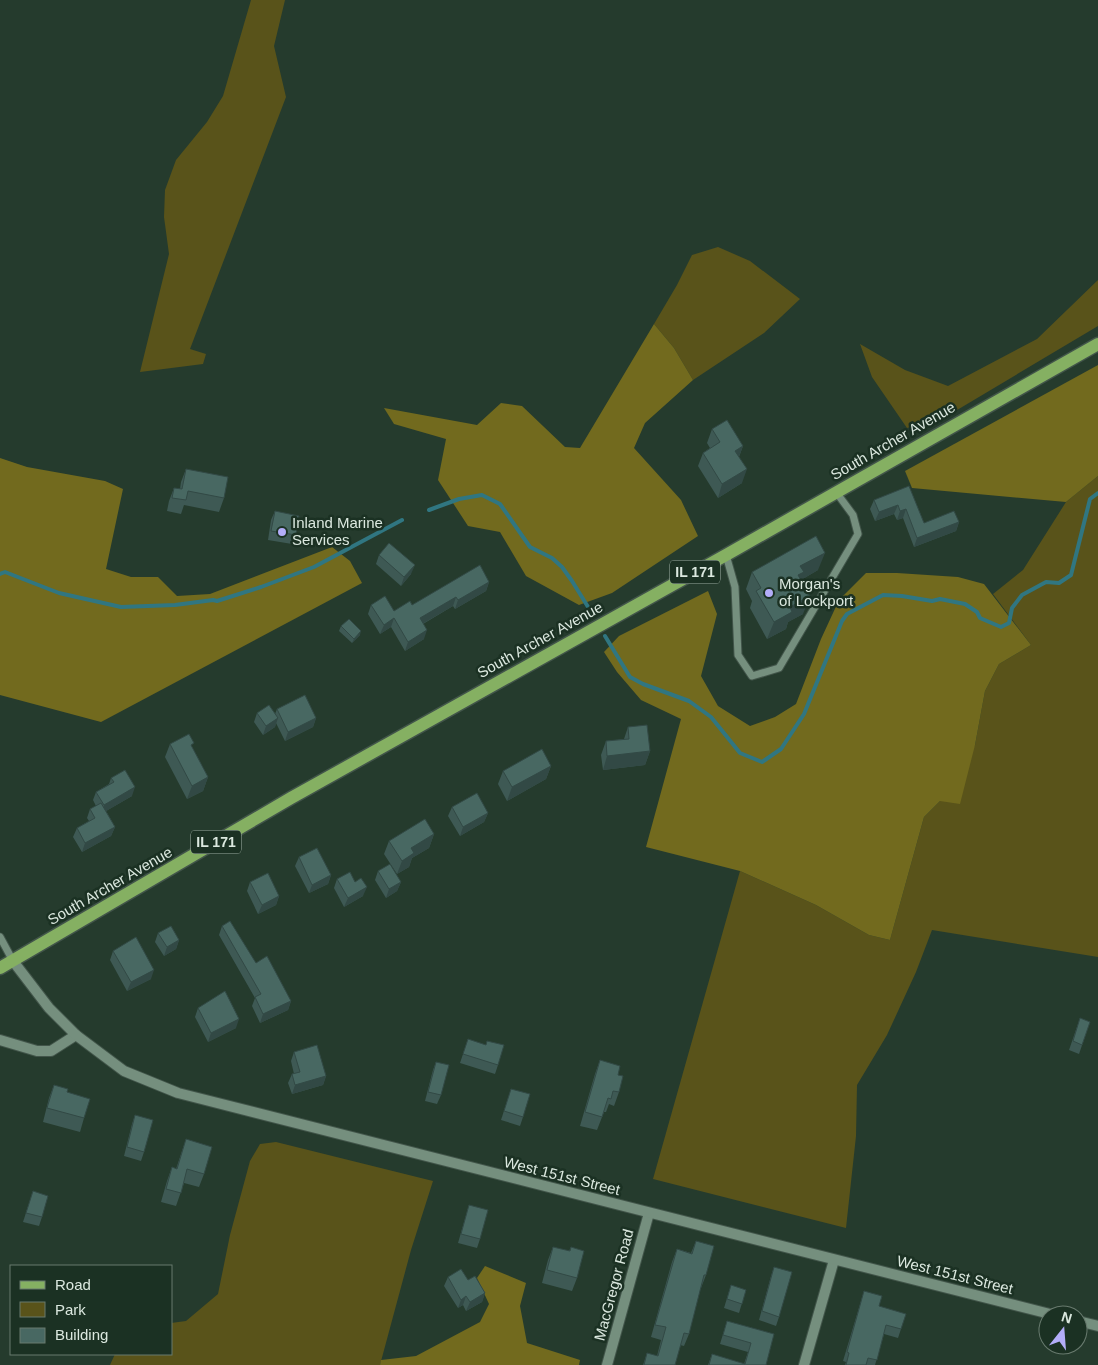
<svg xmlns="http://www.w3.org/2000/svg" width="1098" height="1365" font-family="Helvetica,sans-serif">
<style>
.green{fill:#59531a}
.forest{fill:#726a1e}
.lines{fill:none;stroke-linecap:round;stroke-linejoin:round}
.stream{stroke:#307681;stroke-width:4}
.service-casing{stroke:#42554a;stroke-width:9}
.minor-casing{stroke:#42554a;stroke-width:12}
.tertiary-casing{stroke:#42554a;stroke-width:12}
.primary-casing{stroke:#42554a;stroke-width:15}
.service{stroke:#758f7e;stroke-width:7}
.minor{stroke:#758f7e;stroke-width:10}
.tertiary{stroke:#758f7e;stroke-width:10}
.primary{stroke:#85b062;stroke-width:12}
.wall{fill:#3e5954}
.shaded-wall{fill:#324945}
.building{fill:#486862;stroke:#324945}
.poi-dot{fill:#b3adf9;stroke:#1b3123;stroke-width:2}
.labels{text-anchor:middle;stroke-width:5;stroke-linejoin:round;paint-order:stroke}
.shield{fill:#1b3123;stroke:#a1b1a7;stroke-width:1}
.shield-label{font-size:14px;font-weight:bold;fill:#dbe8df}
.street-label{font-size:15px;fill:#dbe8df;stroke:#1b3123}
.poi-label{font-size:15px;fill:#dbe8df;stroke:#1b3123;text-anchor:start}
</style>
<rect width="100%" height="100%" fill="#253b2d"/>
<!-- green -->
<g class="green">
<polygon points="251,0 285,0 274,46 286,97 190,349 206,354 203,364 140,372 169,254 164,217 165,190 176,160 207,122 223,96"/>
<polygon points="718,247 750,261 800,299 764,333 693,380 674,348 654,324 677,285 692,255"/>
<polygon points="1098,280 1098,326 947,416 907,428 872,377 860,344 905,370 948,386 1037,339"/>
<polygon points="1098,476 1098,957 932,930 916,972 887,1035 857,1085 856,1136 846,1228 653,1179 740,871 816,905 869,935 890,940 924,817 940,801 975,745 985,691 999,664 1031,645 993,594 1023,570 1066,502"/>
<polygon points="276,1142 433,1181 411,1250 380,1365 110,1365 115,1354 171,1354 171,1323 186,1321 218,1294 230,1235 250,1161 260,1144"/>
</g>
<!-- forest -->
<g class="forest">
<polygon points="654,324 674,348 693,380 645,423 634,448 681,500 698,536 612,593 579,605 526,576 500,532 468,526 438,480 446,439 394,424 384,408 477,425 501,403 522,406 565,447 580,448"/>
<polygon points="1098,365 1098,476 1066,502 912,488 905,471"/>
<polygon points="0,458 27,467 105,481 123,489 106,569 131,577 158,577 177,596 210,594 332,547 350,561 362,583 101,722 0,695"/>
<polygon points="866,573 897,573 958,577 984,584 1031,645 999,664 985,691 975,745 960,804 940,801 924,817 890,940 869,935 816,905 740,871 646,847 681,719 641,700 617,672 604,652 619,636 708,591 717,614 701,676 718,706 750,726 775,717 796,704 821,639 839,600"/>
<polygon points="485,1266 526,1283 520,1306 527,1343 580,1360 579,1365 380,1365 381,1360 416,1356 480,1322 489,1304 477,1278"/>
</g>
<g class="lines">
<!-- stream -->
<g class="stream">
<polyline points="429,510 459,499 482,495 500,504 530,547 552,558 562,567 572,581 593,615"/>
<polyline points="0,574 5,572 59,593 121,607 175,605 213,600 217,601 261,587 314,567 402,520"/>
<polyline points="605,636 630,677 643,684 689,701 711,717 740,753 762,762 781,749 804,714 842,621 847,614 883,595 902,596 932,601 940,599 965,604 977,612 980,618 1001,627 1009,623 1012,608 1022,595 1046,582 1059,583 1071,575 1090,499 1098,493"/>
</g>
<!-- service casing -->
<g class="service-casing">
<g id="service">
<polyline points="726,555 735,587 738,655 752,676 779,668 858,534 853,515 836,492"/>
<polyline points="0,937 13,961"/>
</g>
</g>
<!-- minor casing -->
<g class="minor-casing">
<g id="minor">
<polyline points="0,1040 37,1051 51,1051 76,1035"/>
<polyline points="607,1365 649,1213"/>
<polyline points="804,1365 834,1260"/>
</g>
</g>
<!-- tertiary casing -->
<g class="tertiary-casing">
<g id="tertiary">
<polyline points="13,961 49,1008 76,1035 124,1071 178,1093 1054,1315"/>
<polyline points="1078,1321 1098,1326"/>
</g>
</g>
<!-- primary casing -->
<g class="primary-casing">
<polyline id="primary" points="0,968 291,798 726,555 1098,344"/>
</g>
<!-- service -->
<use href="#service" class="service"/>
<!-- minor -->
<use href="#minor" class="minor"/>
<!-- tertiary -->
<use href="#tertiary" class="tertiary"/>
<!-- primary -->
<use href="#primary" class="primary"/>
</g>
<!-- wall -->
<g class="wall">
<polygon points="712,429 743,446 739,457 742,483 718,498 698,466 703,453 710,448 707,443"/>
<polygon points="186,469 224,498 219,512 184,505 181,514 167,511 169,501 174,488 180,489 181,482"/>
<polygon points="909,486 924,523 959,522 956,531 914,547 903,518 897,520 894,514 875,521 870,509 874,500"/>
<polygon points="275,511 296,535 292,544 268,540 271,520"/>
<polygon points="379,555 411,574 401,586 376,564"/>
<polygon points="818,570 801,580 803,614 788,622 786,629 767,639 750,608 752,601 746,589 752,572"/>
<polygon points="489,582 486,591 455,609 453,606 423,624 424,639 405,651 391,627 380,634 368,614 371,605 394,611"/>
<polygon points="341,626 360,635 352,643 339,631"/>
<polygon points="277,709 316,718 313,727 285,741 276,723 275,727 263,735 254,722 257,713 275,714"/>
<polygon points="628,727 650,751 645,765 603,770 601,755 606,741 624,739"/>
<polygon points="170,744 192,747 208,777 203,791 187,799 165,757"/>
<polygon points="551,766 546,779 507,801 498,784 503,771"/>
<polygon points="111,778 132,796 106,811 115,827 111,836 82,852 73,837 77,828 89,821 87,818 90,809 96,806 93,800 96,792 109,784"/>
<polygon points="452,807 488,813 484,822 460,836 448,816"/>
<polygon points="434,834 429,848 412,858 409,867 397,874 384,854 389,841"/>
<polygon points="299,857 331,875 328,884 309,893 295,866"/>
<polygon points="378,871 401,882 397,891 386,898 375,880"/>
<polygon points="337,879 363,896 344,907 334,888"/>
<polygon points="250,882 279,896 276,905 258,914 247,891"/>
<polygon points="222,926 291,1001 288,1010 260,1023 252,1006 255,998 219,935"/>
<polygon points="158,933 179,940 176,949 164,956 155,942"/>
<polygon points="113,951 151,979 127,991 110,960"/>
<polygon points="198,1008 236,1028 208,1042 195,1017"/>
<polygon points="1080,1018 1090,1022 1079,1054 1069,1050"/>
<polygon points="468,1039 498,1065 495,1074 460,1063"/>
<polygon points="294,1052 326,1076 323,1085 292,1094 288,1083 292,1074 294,1074 291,1061"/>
<polygon points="600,1060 618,1075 619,1092 614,1106 609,1104 606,1112 604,1112 597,1130 580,1126 595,1074"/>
<polygon points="436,1062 441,1095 437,1104 425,1101 433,1070"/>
<polygon points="54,1085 84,1118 80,1132 43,1122 49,1098"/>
<polygon points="511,1089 523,1117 520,1126 501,1120"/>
<polygon points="135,1115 144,1152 141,1161 124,1156 132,1124"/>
<polygon points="186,1139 204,1174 199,1187 184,1183 176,1206 161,1202 167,1181 172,1167 176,1169"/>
<polygon points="33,1191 42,1217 39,1226 23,1222"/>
<polygon points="469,1205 480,1239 477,1248 458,1243"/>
<polygon points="696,1241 706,1275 701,1288 700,1287 689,1334 684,1346 680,1345 675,1365 643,1365 647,1353 657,1356 661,1340 651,1337 672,1262 677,1249 691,1253"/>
<polygon points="553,1247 569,1251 571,1247 577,1278 572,1291 542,1283 548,1260"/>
<polygon points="774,1267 779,1317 776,1326 759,1320 771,1276"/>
<polygon points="448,1277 468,1280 485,1293 482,1302 466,1311 463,1305 458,1308 444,1286"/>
<polygon points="731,1285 746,1290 739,1313 724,1308"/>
<polygon points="864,1291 901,1329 898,1338 884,1334 875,1365 845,1365 846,1362 843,1361"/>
<polygon points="727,1321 774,1334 766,1365 708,1365 712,1354 744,1364 748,1352 720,1344"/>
</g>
<!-- shaded-wall -->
<g class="shaded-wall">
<polygon points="743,446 738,459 735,451"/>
<polygon points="747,469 742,483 718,498 722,484"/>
<polygon points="898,505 894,514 875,521 879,512"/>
<polygon points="906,509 903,518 897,520 900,511"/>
<polygon points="959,522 956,531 914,547 917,538"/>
<polygon points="825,553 818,570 801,580 792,593 800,566"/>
<polygon points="415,565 411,574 401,586 404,577"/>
<polygon points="489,582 486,591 455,609 458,600"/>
<polygon points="810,596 803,614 788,622 786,629 767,639 774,622 790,607"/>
<polygon points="456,597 453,606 417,627 420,618"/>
<polygon points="394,618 391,627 380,634 384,625"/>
<polygon points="427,630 424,639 405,651 408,642"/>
<polygon points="361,631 360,635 352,643 354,639"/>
<polygon points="278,718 275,727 263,735 266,726"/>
<polygon points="316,718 313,727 285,741 288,732"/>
<polygon points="650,751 645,765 603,770 607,756"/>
<polygon points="551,766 546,779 507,801 512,787"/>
<polygon points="208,777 203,791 187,799 192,786"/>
<polygon points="135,787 132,796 101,814 104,805"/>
<polygon points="488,813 484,822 460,836 463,827"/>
<polygon points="115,827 111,836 82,852 85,843"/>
<polygon points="434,834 429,848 412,858 409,867 397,874 402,861 411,848"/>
<polygon points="331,875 328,884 309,893 312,885"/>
<polygon points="401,882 397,891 386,898 389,889"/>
<polygon points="367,887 363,896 344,907 348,898"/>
<polygon points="279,896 276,905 258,914 262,905"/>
<polygon points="179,940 176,949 164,956 167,947"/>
<polygon points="154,970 151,979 127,991 131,982"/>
<polygon points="291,1001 288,1010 260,1023 263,1014"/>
<polygon points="239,1019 236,1028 208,1042 211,1033"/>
<polygon points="326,1076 323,1085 292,1094 295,1085"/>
<polygon points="485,1293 482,1302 466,1311 470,1302"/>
<polygon points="466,1296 463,1305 458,1308 461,1300"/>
</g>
<!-- building -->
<g class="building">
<polygon points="727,420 743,446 735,451 747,469 722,484 703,453 720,442 712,429"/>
<polygon points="186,469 228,477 224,498 188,491 186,500 172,498 174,488 182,489"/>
<polygon points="909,486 924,523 954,511 959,522 917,538 906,509 900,511 898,505 879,512 874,500"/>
<polygon points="275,511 299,516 296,535 271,531"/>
<polygon points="816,536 825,553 800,566 804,572 798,575 810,596 790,607 792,612 774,622 756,591 761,588 752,572"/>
<polygon points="389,543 415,565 404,577 379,555"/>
<polygon points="480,565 489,582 458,600 456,597 420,618 427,630 408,642 394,618 384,625 371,605 385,596 394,611 410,601 412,605"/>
<polygon points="349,619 361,631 354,639 341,626"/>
<polygon points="305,695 316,718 288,732 277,709"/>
<polygon points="269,705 278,718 266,726 257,713"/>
<polygon points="647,725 650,751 607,756 606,741 629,739 628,727"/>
<polygon points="189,734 194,743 191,745 208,777 192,786 170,744"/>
<polygon points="542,749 551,766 512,787 503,771"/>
<polygon points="125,770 135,787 104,805 96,792 114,782 111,778"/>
<polygon points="477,793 488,813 463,827 452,807"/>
<polygon points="101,803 115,827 85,843 77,828 95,818 90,809"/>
<polygon points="425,819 434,834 411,848 414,853 402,861 389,841"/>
<polygon points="317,848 331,875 312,885 299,857"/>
<polygon points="390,864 401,882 389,889 378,871"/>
<polygon points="350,872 355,882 361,878 367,887 348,898 337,879"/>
<polygon points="268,873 279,896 262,905 250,882"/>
<polygon points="230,921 256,963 267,956 291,1001 263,1014 255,997 261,994 222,926"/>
<polygon points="171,926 179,940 167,947 158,933"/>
<polygon points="136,937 154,970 131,982 113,951"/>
<polygon points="225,991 239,1019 211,1033 198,1008"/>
<polygon points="1080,1018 1090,1022 1082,1045 1073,1041"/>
<polygon points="468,1039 486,1045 487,1041 504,1045 498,1065 463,1054"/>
<polygon points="317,1045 326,1076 295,1085 292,1074 300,1072 294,1052"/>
<polygon points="600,1060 620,1066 618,1075 623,1076 619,1092 613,1091 611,1099 608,1098 602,1117 585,1112"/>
<polygon points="436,1062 449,1065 441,1095 428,1092"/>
<polygon points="54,1085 68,1089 67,1092 90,1099 84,1118 47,1108"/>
<polygon points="511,1089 530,1094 523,1117 504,1111"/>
<polygon points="135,1115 153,1120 144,1152 127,1147"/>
<polygon points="186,1139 212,1147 204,1174 187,1169 181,1193 166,1189 172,1167 177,1169"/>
<polygon points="33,1191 48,1196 42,1217 26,1213"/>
<polygon points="469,1205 488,1210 480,1239 461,1234"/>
<polygon points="696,1241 714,1246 706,1275 704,1275 689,1334 684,1333 675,1365 644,1365 647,1353 658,1356 666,1327 655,1325 677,1249 692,1254"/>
<polygon points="553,1247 570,1251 571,1247 584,1251 577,1278 547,1270"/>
<polygon points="774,1267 792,1272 779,1317 762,1311"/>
<polygon points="461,1269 468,1280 475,1276 485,1293 470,1302 466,1296 461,1300 448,1277"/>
<polygon points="731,1285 746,1290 742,1304 727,1299"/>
<polygon points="864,1291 882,1296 879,1306 906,1314 901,1329 886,1325 877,1360 868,1358 866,1365 846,1365 849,1353 847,1352"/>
<polygon points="727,1321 774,1334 766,1365 709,1365 712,1354 745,1364 751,1343 723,1335"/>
</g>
<!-- markers -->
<g class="poi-dot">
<circle cx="282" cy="532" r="5"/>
<circle cx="769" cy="593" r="5"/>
</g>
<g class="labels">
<!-- shield labels -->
<g class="shield">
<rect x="670" y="560.5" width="50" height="23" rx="4"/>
<rect x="191" y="830.5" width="50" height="23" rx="4"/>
</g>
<g class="shield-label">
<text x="695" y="577">IL 171</text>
<text x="216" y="847">IL 171</text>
</g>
<!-- street labels -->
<g class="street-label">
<text transform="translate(893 441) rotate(-30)" y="5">South Archer Avenue</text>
<text transform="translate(540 640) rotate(-29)" y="5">South Archer Avenue</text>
<text transform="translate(110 886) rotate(-30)" y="5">South Archer Avenue</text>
<text transform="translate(562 1176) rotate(14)" y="5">West 151st Street</text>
<text transform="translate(955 1275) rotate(14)" y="5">West 151st Street</text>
<text transform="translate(614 1285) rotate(-75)" y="5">MacGregor Road</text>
</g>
<!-- poi labels -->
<g class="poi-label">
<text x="292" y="528">Inland Marine<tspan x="292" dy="17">Services</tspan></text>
<text x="779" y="589">Morgan's<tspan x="779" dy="17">of Lockport</tspan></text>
</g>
</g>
<!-- legend -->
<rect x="10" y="1265" width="162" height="90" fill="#1b3123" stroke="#687a6e"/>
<rect x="20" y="1281" width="25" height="8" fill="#85b062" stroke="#687a6e"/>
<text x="55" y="1290" font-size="15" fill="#dbe8df">Road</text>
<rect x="20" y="1302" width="25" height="15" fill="#59531a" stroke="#687a6e"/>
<text x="55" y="1315" font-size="15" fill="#dbe8df">Park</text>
<rect x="20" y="1328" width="25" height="15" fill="#486862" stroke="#687a6e"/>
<text x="55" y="1340" font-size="15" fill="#dbe8df">Building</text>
<!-- north arrow -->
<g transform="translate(1063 1330) rotate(17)"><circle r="24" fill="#1b3123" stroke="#687a6e"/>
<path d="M0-4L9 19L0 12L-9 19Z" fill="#b3adf9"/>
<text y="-8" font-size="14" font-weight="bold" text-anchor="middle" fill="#dbe8df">N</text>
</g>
</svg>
